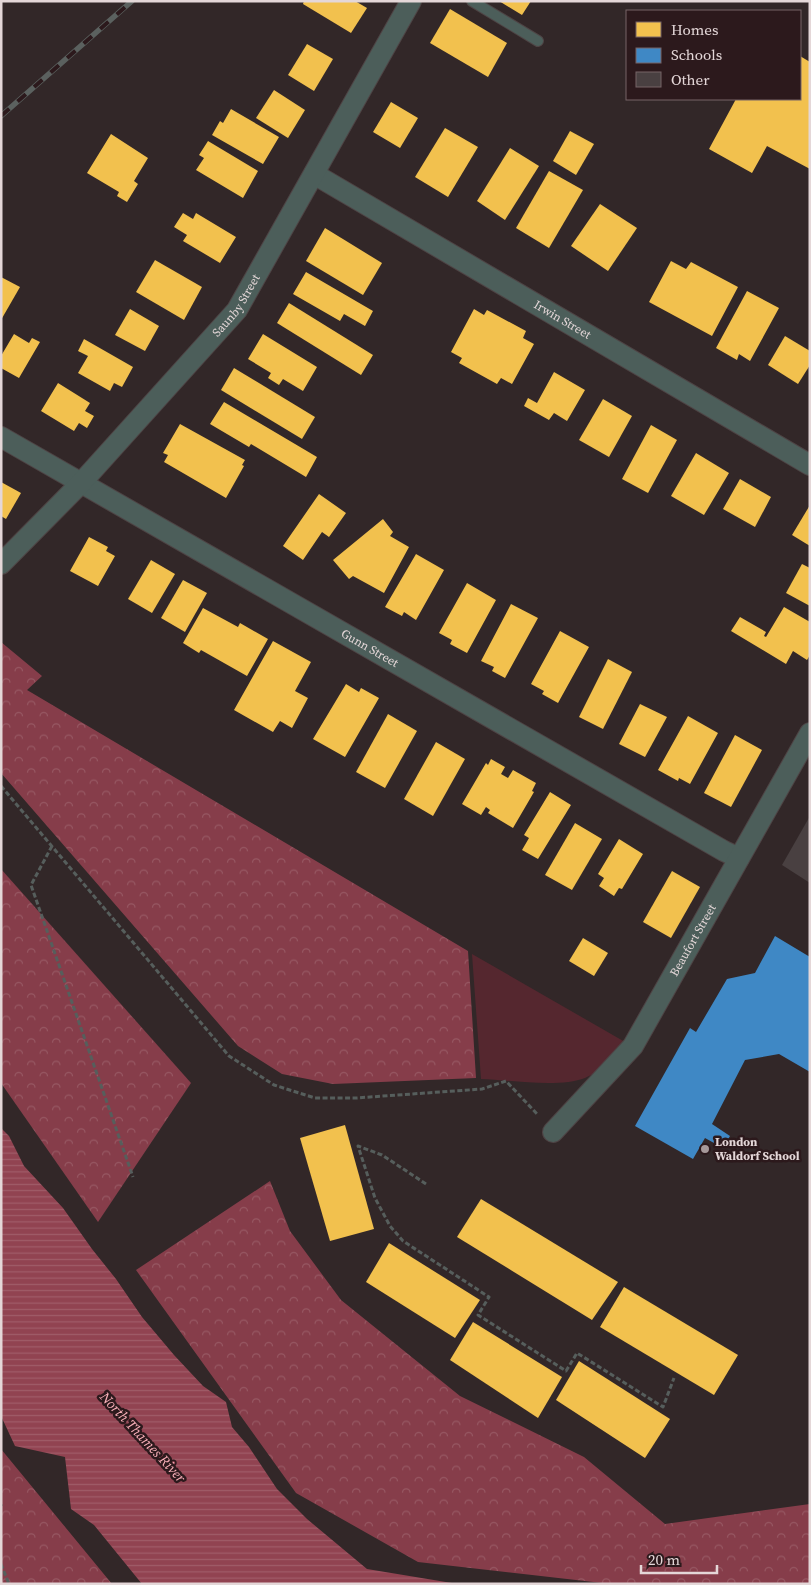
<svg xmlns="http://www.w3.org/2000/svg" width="811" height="1585" font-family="'Source Serif 4',serif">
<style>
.green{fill:#55272f}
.forest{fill:url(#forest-crowns)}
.water{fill:url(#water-rules)}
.homes{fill:#f2c14e}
.schools{fill:#3f88c5}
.building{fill:#494041}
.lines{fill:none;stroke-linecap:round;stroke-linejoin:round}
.service-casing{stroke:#4e4445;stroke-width:12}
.minor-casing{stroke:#4e4445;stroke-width:22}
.path{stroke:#565e5c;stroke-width:3;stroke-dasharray:5 2.5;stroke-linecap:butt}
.service{stroke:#4c5e5a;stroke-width:10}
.minor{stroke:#4c5e5a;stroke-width:20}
.rail-casing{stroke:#5b615f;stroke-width:5.5}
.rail{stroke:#2c191c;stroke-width:4;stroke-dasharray:11;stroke-linecap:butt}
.poi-dot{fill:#a6999a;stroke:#2c191c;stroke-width:2}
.labels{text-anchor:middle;stroke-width:5;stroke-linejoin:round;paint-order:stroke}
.street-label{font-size:12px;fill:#e4d7d8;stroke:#2c191c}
.poi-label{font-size:12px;font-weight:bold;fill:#e4d7d8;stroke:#2c191c;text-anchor:start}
.water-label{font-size:14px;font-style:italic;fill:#f8afb8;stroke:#2c191c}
</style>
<defs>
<pattern id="forest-crowns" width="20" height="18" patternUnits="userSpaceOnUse" patternTransform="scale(1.25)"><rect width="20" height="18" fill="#863d4a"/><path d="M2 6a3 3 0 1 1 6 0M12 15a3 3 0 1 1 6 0" fill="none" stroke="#975863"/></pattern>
<pattern id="water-rules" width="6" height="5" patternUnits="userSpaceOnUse" patternTransform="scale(1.25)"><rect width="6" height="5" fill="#914351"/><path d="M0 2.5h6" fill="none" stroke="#a05d69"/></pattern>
</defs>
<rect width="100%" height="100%" fill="#322728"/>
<!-- green -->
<path class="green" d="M472 954 625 1042C614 1055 600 1072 585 1078 560 1088 509 1080 481 1079Z"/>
<!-- forest -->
<g class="forest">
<polygon points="1,642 42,676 27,690 468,951 476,1078 333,1084 282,1074 238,1046 1,773"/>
<polygon points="1,869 191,1083 98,1222 1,1083"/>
<polygon points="270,1181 290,1231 341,1300 460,1396 584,1457 665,1524 810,1504 810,1584 611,1584 418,1562 296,1493 136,1270"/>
<polygon points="1,1449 112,1584 1,1584 1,1508 3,1505 1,1503"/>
</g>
<!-- water -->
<polygon class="water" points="1,1128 9,1136 24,1166 63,1208 92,1249 116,1279 142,1317 174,1355 203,1386 226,1402 232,1427 249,1447 277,1489 307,1519 367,1569 458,1584 142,1584 94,1525 71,1509 65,1457 15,1446 1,1416"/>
<!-- homes -->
<g class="homes">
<polygon points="304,1 355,1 367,8 351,33 303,4"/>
<polygon points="499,1 531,1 522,15"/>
<polygon points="450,9 507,43 488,77 430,43"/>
<polygon points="307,44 333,59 314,91 288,75"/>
<polygon points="800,56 810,62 810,169 767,146 752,173 709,149 736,99 800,99"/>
<polygon points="274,90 305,110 288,138 256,118"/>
<polygon points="391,102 418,118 400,148 373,132"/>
<polygon points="231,109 279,137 263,164 212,135 220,121 223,123"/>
<polygon points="445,128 478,147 448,197 415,177"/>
<polygon points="570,131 594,144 576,175 553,161"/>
<polygon points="111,134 148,158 134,181 138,184 127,202 117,196 119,192 87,173"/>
<polygon points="208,141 258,171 243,198 196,170 204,158 199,155"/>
<polygon points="510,148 539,166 505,220 477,201"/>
<polygon points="549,171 583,190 549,248 516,228"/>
<polygon points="600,204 637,228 608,271 571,246"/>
<polygon points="183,213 193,219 196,213 236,237 220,263 183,241 187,235 174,227"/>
<polygon points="325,228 382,263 363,295 306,261"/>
<polygon points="155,260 202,287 184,320 136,292"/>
<polygon points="671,261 686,269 691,262 738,287 712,336 649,302"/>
<polygon points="306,272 373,311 365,326 344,314 340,321 293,294"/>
<polygon points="1,277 20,287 1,320"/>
<polygon points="747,291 779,308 750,361 739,354 737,360 716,348"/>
<polygon points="289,303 373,355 361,375 277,323"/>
<polygon points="130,309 159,326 145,351 115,335"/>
<polygon points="474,309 484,315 487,310 526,331 523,338 534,344 512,384 501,378 497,384 459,363 462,358 451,352"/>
<polygon points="14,334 29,343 32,338 40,342 19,378 1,368 1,356"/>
<polygon points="263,334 317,367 303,391 283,379 279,385 268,378 271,373 248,359"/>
<polygon points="785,336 810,351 810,365 798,384 768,365"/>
<polygon points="84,339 133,367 122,387 114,383 110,391 78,373 88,356 78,351"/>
<polygon points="234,368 315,417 302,439 221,390"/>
<polygon points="554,372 585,390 567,421 554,413 549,420 524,406 528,398 537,403"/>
<polygon points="58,383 90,403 85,411 94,416 87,428 79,423 74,431 41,411"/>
<polygon points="603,399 632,416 609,457 579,440"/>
<polygon points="224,402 317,457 306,477 251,444 249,447 210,424"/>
<polygon points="180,424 245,460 242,465 244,466 226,498 164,462 168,455 163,453"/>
<polygon points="651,425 677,440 648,493 622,479"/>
<polygon points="696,453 729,473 704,515 671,496"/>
<polygon points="740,479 771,497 755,527 723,509"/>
<polygon points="1,482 21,493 6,519 1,516"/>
<polygon points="319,494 346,513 329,537 322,532 303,560 283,546"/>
<polygon points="810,505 810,546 792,535"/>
<polygon points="383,519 393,532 390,536 409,547 384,593 353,576 349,579 333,560"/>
<polygon points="89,537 108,547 106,551 115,556 98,586 70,571"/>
<polygon points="416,554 444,570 416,620 404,612 402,616 385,607"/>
<polygon points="151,560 175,574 152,613 128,599"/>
<polygon points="802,564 810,568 810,606 786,593"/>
<polygon points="183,580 207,593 185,632 161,618"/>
<polygon points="467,583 496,600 467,653 450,644 452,640 439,633"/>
<polygon points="511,604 538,618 505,678 492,671 494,667 481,661"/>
<polygon points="784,607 810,622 810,655 807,660 793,651 786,664 731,631 740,617 766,632 764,636 766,637"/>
<polygon points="203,608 238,627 240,623 268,639 247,676 201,650 199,653 183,643"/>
<polygon points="560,631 589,647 558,703 542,694 544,691 531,684"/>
<polygon points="273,641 311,662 295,691 308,698 292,728 280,721 273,732 234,710"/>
<polygon points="608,659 632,672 603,729 579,717"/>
<polygon points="346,684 359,692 361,688 379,698 345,757 313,739"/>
<polygon points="640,704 667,717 645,757 619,744"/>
<polygon points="388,714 417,731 385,788 356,772"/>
<polygon points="688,716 718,733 690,784 679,778 678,781 658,770"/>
<polygon points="735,735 762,750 731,807 704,793"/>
<polygon points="436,742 465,759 433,816 404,799"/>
<polygon points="491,759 505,767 501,774 508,778 513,770 536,783 532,791 534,792 513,828 488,813 490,810 486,807 481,815 462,804 486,763 488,765"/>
<polygon points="550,792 571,805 538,859 522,850 529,838 524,835"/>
<polygon points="575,823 602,839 572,890 545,875"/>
<polygon points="619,839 643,854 622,889 619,888 614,896 599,886 604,878 598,874"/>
<polygon points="672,871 700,887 671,938 643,922"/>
<polygon points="583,938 608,953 594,976 569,961"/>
<polygon points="345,1125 374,1229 330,1241 300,1138"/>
<polygon points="481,1199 618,1282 592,1320 457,1237"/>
<polygon points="389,1243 480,1300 455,1338 366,1282"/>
<polygon points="624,1287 738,1355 714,1395 600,1327"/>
<polygon points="473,1322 562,1377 538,1418 450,1360"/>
<polygon points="579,1361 670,1419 645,1458 556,1400"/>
</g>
<!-- schools -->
<polygon class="schools" points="775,936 810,957 810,1072 779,1054 745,1060 712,1124 730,1136 723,1148 705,1138 693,1159 635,1126 690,1028 696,1032 727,979 755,973"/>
<!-- building -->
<polygon class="building" points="810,816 810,883 782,865"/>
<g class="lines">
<!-- service casing -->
<g class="service-casing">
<polyline id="service" points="472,1 538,41"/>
</g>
<!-- minor casing -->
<g class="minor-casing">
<g id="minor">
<path id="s1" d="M314 174 810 465"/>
<path id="s2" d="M1 437 724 851 739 858"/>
<path id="s3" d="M1 564 82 482 237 310 411 1"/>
<path id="s4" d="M553 1132 633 1046 810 733"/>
</g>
</g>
<!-- path -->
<g class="path">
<polyline points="1,786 229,1056 274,1085 315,1098 356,1098 482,1089 506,1081 538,1115"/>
<polyline points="52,846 31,885 133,1177"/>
<polyline points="426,1184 382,1155 358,1146 375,1198 390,1226 403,1241 489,1297 478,1315 566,1371 577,1353 663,1407 674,1378"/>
<polyline points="1,1564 9,1584"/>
</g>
<!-- service -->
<use href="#service" class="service"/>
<!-- minor -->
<use href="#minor" class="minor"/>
<!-- rail casing -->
<g class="rail-casing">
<polyline id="rail" points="1,116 132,1"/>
</g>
<!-- rail -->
<use href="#rail" class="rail"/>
</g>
<!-- markers -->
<circle class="poi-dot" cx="705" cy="1149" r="5"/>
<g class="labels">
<!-- street labels -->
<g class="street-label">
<text dy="4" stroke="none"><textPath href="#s3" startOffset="350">Saunby Street</textPath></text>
<text dy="4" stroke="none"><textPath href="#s1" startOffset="288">Irwin Street</textPath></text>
<text dy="4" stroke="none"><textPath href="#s2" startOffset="425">Gunn Street</textPath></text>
<text dy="4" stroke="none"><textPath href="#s4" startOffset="239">Beaufort Street</textPath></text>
</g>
<!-- poi labels -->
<g class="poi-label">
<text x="715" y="1146">London<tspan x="715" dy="14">Waldorf School</tspan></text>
</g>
<!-- water labels -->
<g class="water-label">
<text transform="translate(143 1437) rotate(47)" y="5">North Thames River</text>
</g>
</g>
<!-- border -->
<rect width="811" height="1585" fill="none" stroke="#e4d7d8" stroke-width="5"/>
<!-- legend -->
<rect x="626" y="10" width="175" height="90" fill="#2c191c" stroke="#766567"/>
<rect x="636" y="22" width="25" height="15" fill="#f2c14e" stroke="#766567"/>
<text x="671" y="35" font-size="15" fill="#e4d7d8">Homes</text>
<rect x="636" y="48" width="25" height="15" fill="#3f88c5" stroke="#766567"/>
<text x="671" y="60" font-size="15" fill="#e4d7d8">Schools</text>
<rect x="636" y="72" width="25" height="15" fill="#494041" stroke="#766567"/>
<text x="671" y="85" font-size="15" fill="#e4d7d8">Other</text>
<!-- scale -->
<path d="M641 1565v8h76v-8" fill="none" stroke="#e4d7d8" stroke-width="2.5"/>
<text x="648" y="1565" font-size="15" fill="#e4d7d8" stroke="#2c191c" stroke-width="4" paint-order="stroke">20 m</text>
</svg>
